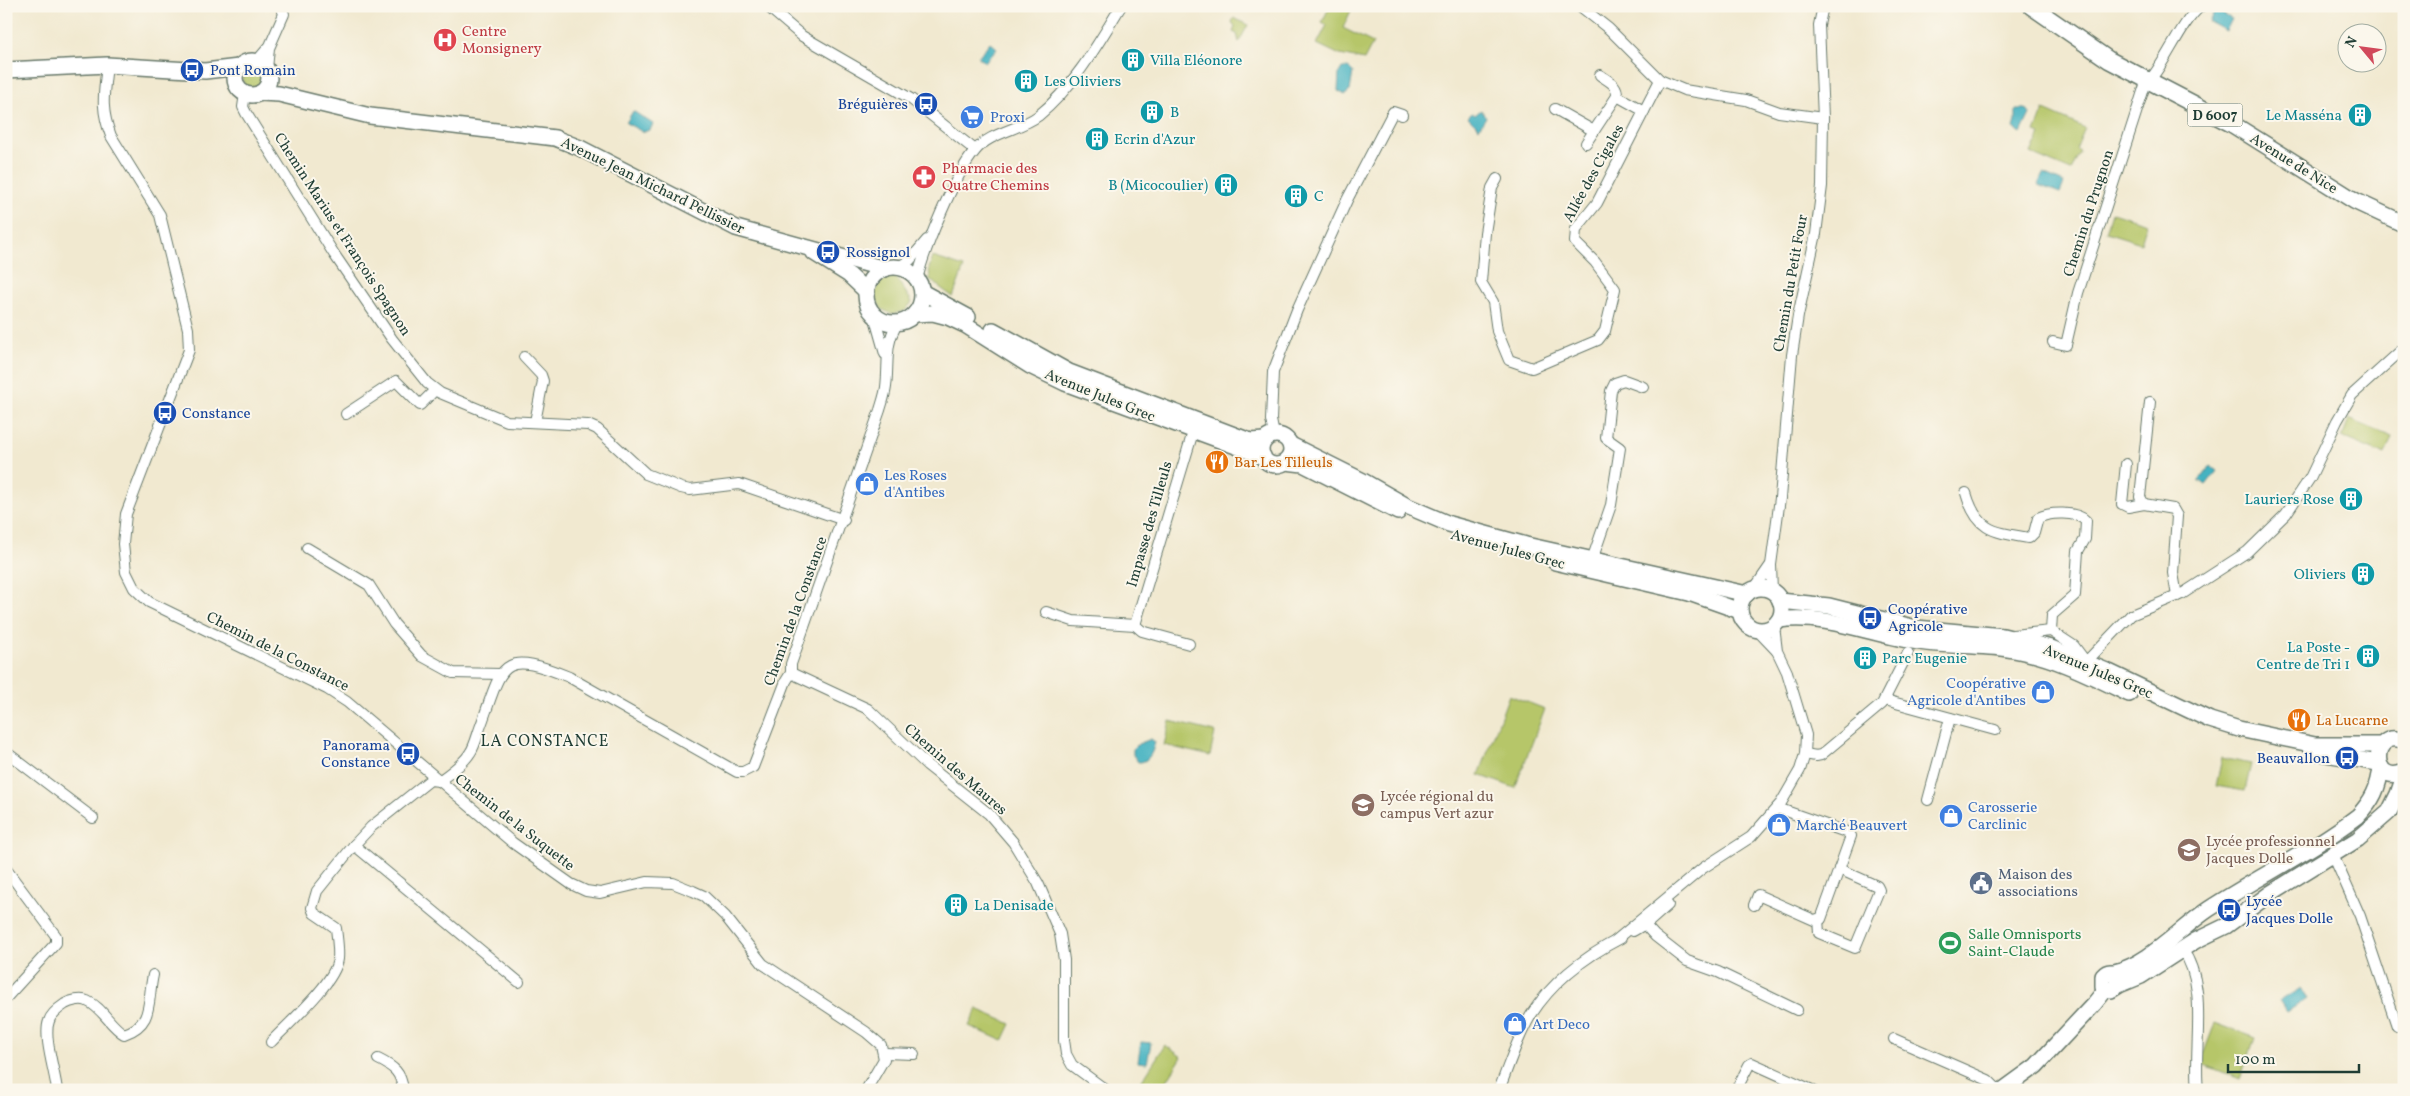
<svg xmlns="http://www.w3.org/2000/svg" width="2410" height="1096" font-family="Vollkorn,serif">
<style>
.green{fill:#b6c669;stroke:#6a824e}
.water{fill:#45b2c1;stroke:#32787a}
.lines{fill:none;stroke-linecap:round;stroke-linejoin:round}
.street-casing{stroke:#68796b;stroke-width:12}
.secondary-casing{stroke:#68796b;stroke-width:18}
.primary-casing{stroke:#68796b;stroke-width:19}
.street{stroke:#fff;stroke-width:10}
.secondary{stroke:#fff;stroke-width:15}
.primary{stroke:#fff;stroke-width:16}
.labels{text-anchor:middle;stroke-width:4;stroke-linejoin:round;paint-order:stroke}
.shield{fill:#fbf7ec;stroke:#61756b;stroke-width:1}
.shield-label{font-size:14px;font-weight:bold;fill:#1f3d34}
.health-label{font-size:15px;fill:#be3a42;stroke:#fbf7ec;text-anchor:start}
.culture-label{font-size:15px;fill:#0d838f;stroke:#fbf7ec;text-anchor:start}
.transit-label{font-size:15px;fill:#164399;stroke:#fbf7ec;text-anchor:start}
.shop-label{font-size:15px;fill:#366cbe;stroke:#fbf7ec;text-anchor:start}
.street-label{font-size:15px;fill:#1f3d34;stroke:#fbf7ec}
.food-label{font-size:15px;fill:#c56008;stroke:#fbf7ec;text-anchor:start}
.education-label{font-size:15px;fill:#785e54;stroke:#fbf7ec;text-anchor:start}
.service-label{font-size:15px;fill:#4e5e75;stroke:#fbf7ec;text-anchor:start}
.leisure-label{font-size:15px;fill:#27864d;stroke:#fbf7ec;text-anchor:start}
.neighbourhood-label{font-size:16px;letter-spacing:1px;fill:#1f3d34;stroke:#fbf7ec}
</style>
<rect width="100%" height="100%" fill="#fbf7ec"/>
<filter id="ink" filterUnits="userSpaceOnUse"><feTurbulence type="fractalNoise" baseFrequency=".02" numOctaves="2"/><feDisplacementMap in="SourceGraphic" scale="10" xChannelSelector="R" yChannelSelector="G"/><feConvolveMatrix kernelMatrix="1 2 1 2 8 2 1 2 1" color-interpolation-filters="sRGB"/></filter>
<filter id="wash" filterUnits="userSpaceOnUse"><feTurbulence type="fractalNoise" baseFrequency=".0096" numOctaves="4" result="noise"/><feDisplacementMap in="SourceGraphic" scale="20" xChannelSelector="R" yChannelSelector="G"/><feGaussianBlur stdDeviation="1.12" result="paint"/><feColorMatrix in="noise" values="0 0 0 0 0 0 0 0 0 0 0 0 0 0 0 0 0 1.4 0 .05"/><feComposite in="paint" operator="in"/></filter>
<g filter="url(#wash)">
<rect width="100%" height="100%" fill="#f1e9d0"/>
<!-- green -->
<g class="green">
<polygon points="1330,6 1353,6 1343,28 1373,43 1364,60 1340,55 1317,44 1327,25 1322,22"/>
<polygon points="1234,18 1248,25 1239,42 1237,34 1233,32 1235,27 1232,22"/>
<circle cx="252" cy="78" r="10"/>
<polygon points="2044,110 2085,128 2076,149 2080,151 2071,171 2031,154 2040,134 2035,132"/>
<polygon points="2112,212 2147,223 2141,243 2106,232"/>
<polygon points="933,257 964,267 953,297 930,280 929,268"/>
<path d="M895 276 912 302 905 311 892 314 881 309 875 297C876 285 882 277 895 276Z"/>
<polygon points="2349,419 2392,437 2385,455 2342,437"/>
<polygon points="1509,695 1545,709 1515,788 1479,775"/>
<polygon points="1170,721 1215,732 1210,756 1164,745"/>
<polygon points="2222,758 2251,764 2245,791 2216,786"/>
<polygon points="977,1009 1011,1024 1003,1041 969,1026"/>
<polygon points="2215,1023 2255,1038 2240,1079 2200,1063"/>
<polygon points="1165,1045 1182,1057 1161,1090 1153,1090 1141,1082"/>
</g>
<!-- water -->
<g class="water">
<polygon points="2215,10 2232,19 2226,31 2209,22"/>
<polygon points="990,42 997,48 985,62 978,57"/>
<polygon points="1342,68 1348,68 1353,72 1350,91 1345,95 1338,91 1339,73"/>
<polygon points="2016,109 2026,109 2030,114 2021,133 2014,128 2016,121"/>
<polygon points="1481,110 1486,117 1479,128 1468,117 1472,113 1475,115"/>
<polygon points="633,111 653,124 650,130 643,132 626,123"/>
<polygon points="2043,174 2064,183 2060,193 2038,185"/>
<polygon points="2210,466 2217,471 2206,485 2199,480"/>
<path d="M1151 739 1155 742C1153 751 1149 763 1138 762L1133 755V749L1138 744Z"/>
<polygon points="2301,988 2308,998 2287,1012 2280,1001"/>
<polygon points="1141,1042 1151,1043 1147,1063 1138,1062"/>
</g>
</g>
<g filter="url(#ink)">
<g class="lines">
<!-- street casing -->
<g class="street-casing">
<g id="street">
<polyline points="767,6 802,36 911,99 975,150"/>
<polyline points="1580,6 1609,29 1660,80 1684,90 1746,100 1779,112 1823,118"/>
<polyline points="256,62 268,48"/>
<path d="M107 65C104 93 100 108 111 136L160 215 188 329 189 350 126 514 123 544 126 572 134 588 149 602 327 689 347 702 513 843 571 884 586 891 600 893 647 882 673 883 693 891 704 896 725 916 763 964 866 1032 881 1045 884 1059 866 1090"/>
<polyline points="267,69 269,48 284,14 281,6"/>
<path d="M1600 75C1608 81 1618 84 1617 96"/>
<path d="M2150 80C2167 60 2182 21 2201 6"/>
<polyline points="245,94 243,107 246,113 334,254 392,339 427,383 440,393 507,421 588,425 597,429 646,474 681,488 690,490 739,484 844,520"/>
<polyline points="1555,109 1594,131"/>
<polyline points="1586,143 1617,96 1644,111"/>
<polyline points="1497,179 1492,188 1485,233 1481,282 1493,302 1497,331 1509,360 1532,368 1598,340 1605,331 1615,289 1595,262 1575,242 1576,229 1597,203 1660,80"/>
<polyline points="897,268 910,260 927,240"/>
<path d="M917 280C924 249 955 174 975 151 990 132 1019 130 1038 116 1073 88 1098 44 1121 6"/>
<polyline points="874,315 885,354"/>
<polyline points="2053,342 2066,345 2078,293 2147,79"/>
<polyline points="524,357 541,375 543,381 535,422"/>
<polyline points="2150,402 2140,497 2144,504 2173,509 2177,516 2173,573 2177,596"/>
<polyline points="346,414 396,381 420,405 435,390"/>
<polyline points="1274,435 1271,420 1273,372 1297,310 1347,200 1393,112 1402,115"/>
<polyline points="2126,464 2122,504 2128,507 2144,504"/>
<path d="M1966 493C1977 531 1993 532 2029 538L2034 533 2038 518C2049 512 2077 511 2086 521L2085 539 2078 551 2075 595 2052 615 2051 631"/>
<polyline points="307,548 369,585 394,624 422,656 453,673 500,674"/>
<polyline points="1592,560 1611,505 1620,448 1606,438 1611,391 1615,383 1624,380 1643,387"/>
<polyline points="1754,589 1770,566"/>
<polyline points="1772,591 1771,565 1780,498 1792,355 1798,316 1816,234 1822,186 1823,118 1819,25 1823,6"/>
<polyline points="1046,612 1073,621 1135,625 1193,432"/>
<polyline points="1135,625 1142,631 1189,644"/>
<polyline points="1757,630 1776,650"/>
<polyline points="2013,635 2051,631 2074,646 2086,662 2131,615 2182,594 2247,552 2286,514 2310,478 2337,421 2352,395 2404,348"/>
<polyline points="791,673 868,709 927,765 989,814 1013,842 1038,883 1060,934 1064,960 1064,1040 1066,1054 1072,1065 1106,1090"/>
<polyline points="1885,700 1995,730"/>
<polyline points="6,752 93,818"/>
<polyline points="1805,754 1816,756 1821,755 1882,704 1908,653"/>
<path d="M439 781C449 774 464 763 470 753 475 746 477 736 480 728 503 666 498 648 569 677L737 772H743L753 767 786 681 791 673V664L880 410C882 403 885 395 886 387 889 364 884 343 898 323"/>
<polyline points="1928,800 1950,718"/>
<polyline points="354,845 519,982"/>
<polyline points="2333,855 2360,916 2397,1026"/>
<polyline points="6,869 56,936 56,943 6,998"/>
<polyline points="1754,905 1758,895 1814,920 1821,919 1851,836 1849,833 1777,808"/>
<polyline points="1818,919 1819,933 1855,948 1879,890 1877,886 1839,869"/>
<polyline points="1645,925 1655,936 1687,961 1718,972 1797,1010"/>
<polyline points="1633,931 1650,921 1668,905"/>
<polyline points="1615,941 1703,868 1751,837 1781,803 1800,770 1805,754 1806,735 1787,672 1777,651 1774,626"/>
<path d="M2182 949C2209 986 2193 1046 2198 1090"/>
<polyline points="1894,1039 1988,1080 1998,1090"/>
<path d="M271 1042C288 1024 335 983 338 959 339 949 337 938 336 928L314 913 312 908 317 891 354 845 371 827 430 780 439 781"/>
<polyline points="884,1053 914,1054"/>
<path d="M378 1059C394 1067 401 1072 403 1090"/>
<path d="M57 1090C55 1072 43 1036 49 1021 51 1014 59 1008 65 1004 70 1001 81 998 87 1001 102 1007 110 1026 124 1034 154 1024 147 1002 153 975"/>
<path d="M1499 1090C1509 1065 1517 1038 1531 1015 1552 982 1586 956 1621 938"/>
<polyline points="1736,1090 1749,1065 1752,1063 1812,1090"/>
</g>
</g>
<!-- secondary casing -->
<g class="secondary-casing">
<g id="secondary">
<circle cx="252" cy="78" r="17"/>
<polyline points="6,70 107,65 205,71 239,67"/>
<polyline points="260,93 279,94 370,116 555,138 580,148 736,228 885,269"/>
<polyline points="814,253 849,275 867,292"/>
<circle cx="894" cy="295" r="28"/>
<polyline points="922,292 968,317"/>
<polyline points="915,314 933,313 948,317 965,325 1030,366 1065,383 1263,456"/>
<polyline points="993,330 1069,372 1250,441 1265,440"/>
<circle cx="1276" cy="450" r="15"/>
<polyline points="1291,445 1363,481 1407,506 1449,524 1526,545 1747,594"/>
<polyline points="1286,462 1303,464 1398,512"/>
<polyline points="1555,562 1689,593 1740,611"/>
<circle cx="1761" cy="609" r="21"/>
<polyline points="1780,601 1829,606 1916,628 2003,636 2051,648 2109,672 2210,720 2239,729 2315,745 2382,745"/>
<path d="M1779 620C1825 614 1868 633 1913 641 1944 647 1977 644 2008 649 2051 655 2090 675 2129 694"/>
<path d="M2404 741C2370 727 2370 787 2404 772"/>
<polyline points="2314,752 2378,763"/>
<path d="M2114 972C2148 965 2180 928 2209 909 2258 877 2312 851 2358 816 2372 801 2379 788 2381 767"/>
<path d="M2119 985 2118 977C2114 971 2108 970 2103 976V986L2111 990 2119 985 2141 976 2195 941 2226 926 2271 893 2358 839 2389 812 2398 794 2404 776"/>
<polyline points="2003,1090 2036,1066 2094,1004 2106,989"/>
</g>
</g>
<!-- primary casing -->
<g class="primary-casing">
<polyline id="primary" points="2031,6 2109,60 2232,124 2355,201 2404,224"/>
</g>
<!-- street -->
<use href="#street" class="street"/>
<!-- secondary -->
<use href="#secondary" class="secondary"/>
<!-- primary -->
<use href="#primary" class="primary"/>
</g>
</g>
<!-- icons -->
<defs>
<g id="hospital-disc" transform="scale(1.25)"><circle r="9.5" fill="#e0444e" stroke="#fbf7ec"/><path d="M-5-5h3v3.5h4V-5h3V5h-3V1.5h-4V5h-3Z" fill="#fff"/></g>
<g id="building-disc" transform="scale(1.25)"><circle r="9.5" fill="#0f9aa8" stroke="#fbf7ec"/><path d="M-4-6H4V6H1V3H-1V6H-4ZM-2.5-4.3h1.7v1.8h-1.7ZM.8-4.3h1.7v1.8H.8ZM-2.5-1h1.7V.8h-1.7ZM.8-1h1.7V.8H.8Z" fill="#fff"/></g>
<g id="bus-disc" transform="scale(1.25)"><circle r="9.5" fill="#1a4fb4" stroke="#fbf7ec"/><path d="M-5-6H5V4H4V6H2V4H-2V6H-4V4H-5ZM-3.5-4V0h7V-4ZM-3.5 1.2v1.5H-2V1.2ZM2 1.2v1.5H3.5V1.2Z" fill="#fff"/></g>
<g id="supermarket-disc" transform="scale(1.25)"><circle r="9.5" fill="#3f7fe0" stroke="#fbf7ec"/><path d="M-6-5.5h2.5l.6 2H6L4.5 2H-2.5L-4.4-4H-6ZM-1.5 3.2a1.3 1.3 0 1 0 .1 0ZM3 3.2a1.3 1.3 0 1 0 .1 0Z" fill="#fff"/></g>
<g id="pharmacy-disc" transform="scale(1.25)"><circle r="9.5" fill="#e0444e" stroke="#fbf7ec"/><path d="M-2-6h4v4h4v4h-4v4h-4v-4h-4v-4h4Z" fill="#fff"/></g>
<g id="restaurant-disc" transform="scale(1.25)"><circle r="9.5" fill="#e8710a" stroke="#fbf7ec"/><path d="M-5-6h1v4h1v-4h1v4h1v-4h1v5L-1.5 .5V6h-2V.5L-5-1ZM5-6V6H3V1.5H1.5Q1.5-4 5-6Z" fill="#fff"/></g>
<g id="shop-disc" transform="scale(1.25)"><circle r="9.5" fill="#3f7fe0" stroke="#fbf7ec"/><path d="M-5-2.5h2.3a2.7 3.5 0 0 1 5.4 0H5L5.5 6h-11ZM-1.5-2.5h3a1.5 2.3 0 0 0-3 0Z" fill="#fff"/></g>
<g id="school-disc" transform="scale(1.25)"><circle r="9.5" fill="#8d6e63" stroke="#fbf7ec"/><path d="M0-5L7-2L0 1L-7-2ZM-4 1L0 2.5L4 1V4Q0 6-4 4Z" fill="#fff"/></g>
<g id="civic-disc" transform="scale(1.25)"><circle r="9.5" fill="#5c6f8a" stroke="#fbf7ec"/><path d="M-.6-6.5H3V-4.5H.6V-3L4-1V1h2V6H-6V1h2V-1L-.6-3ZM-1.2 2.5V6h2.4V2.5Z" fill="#fff"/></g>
<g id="stadium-disc" transform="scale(1.25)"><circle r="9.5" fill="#2e9e5b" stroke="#fbf7ec"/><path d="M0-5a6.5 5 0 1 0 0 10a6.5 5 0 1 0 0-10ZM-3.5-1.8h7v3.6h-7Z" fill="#fff"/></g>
</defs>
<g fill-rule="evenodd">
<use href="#hospital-disc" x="445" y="40"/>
<use href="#building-disc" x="1133" y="60"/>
<use href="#bus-disc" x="192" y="70"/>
<use href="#building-disc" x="1026" y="81"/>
<use href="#bus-disc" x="926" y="104"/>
<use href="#building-disc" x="1152" y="112"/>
<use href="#building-disc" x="2360" y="115"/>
<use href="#supermarket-disc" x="972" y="117"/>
<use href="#building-disc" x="1097" y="139"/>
<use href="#pharmacy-disc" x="924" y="177"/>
<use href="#building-disc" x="1226" y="185"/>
<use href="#building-disc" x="1296" y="196"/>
<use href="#bus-disc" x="828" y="252"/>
<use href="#bus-disc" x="165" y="413"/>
<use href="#restaurant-disc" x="1217" y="462"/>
<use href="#shop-disc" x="867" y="484"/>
<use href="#building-disc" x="2351" y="499"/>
<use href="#building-disc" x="2363" y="574"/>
<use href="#bus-disc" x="1870" y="618"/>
<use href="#building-disc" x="2368" y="656"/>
<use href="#building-disc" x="1865" y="658"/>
<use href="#shop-disc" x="2043" y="692"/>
<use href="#restaurant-disc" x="2299" y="720"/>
<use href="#bus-disc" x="408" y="754"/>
<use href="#bus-disc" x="2347" y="758"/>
<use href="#school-disc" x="1363" y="805"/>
<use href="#shop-disc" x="1951" y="816"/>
<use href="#shop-disc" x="1779" y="825"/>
<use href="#school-disc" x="2189" y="850"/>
<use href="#civic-disc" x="1981" y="883"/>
<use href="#building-disc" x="956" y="905"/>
<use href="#bus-disc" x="2229" y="910"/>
<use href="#stadium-disc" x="1950" y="943"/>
<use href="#shop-disc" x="1515" y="1024"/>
</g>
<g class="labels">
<!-- shield labels -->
<rect class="shield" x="2187.5" y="103.5" width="55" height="23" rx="4"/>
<g class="shield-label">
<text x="2215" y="120">D 6007</text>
</g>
<!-- health labels -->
<g class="health-label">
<text x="462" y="36">Centre<tspan x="462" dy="17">Monsignery</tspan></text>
<text x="942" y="173">Pharmacie des<tspan x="942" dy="17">Quatre Chemins</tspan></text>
</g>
<!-- culture labels -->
<g class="culture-label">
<text x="1150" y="65">Villa Eléonore</text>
<text x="1044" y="86">Les Oliviers</text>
<text x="1170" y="117">B</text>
<text x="2342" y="120" text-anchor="end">Le Masséna</text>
<text x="1114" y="144">Ecrin d'Azur</text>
<text x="1208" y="190" text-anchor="end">B (Micocoulier)</text>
<text x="1314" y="201">C</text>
<text x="2334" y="504" text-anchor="end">Lauriers Rose</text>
<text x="2346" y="579" text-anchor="end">Oliviers</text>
<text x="2350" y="652" text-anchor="end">La Poste -<tspan x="2350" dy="17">Centre de Tri 1</tspan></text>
<text x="1882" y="663">Parc Eugenie</text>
<text x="974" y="910">La Denisade</text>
</g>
<!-- transit labels -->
<g class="transit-label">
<text x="210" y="75">Pont Romain</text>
<text x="908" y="109" text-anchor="end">Bréguières</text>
<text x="846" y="257">Rossignol</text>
<text x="182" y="418">Constance</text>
<text x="1888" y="614">Coopérative<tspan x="1888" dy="17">Agricole</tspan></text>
<text x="390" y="750" text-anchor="end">Panorama<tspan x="390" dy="17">Constance</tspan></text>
<text x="2330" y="763" text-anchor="end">Beauvallon</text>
<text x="2246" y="906">Lycée<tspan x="2246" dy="17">Jacques Dolle</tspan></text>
</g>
<!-- shop labels -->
<g class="shop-label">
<text x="990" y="122">Proxi</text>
<text x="884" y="480">Les Roses<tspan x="884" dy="17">d'Antibes</tspan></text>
<text x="2026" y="688" text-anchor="end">Coopérative<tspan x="2026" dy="17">Agricole d'Antibes</tspan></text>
<text x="1968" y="812">Carosserie<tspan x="1968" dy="17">Carclinic</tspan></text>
<text x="1796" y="830">Marché Beauvert</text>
<text x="1532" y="1029">Art Deco</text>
</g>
<!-- street labels -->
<g class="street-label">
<text transform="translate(2294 163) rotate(32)" y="5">Avenue de Nice</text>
<text transform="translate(1593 173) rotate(-61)" y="5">Allée des Cigales</text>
<text transform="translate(653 185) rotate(26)" y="5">Avenue Jean Michard Pellissier</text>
<text transform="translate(2088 213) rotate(-72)" y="5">Chemin du Prugnon</text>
<text transform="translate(343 234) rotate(57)" y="5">Chemin Marius et François Spagnon</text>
<text transform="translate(1790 283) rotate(-80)" y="5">Chemin du Petit Four</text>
<text transform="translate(1100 395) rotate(22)" y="5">Avenue Jules Grec</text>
<text transform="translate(1149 524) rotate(-74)" y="5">Impasse des Tilleuls</text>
<text transform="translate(1508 549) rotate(15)" y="5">Avenue Jules Grec</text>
<text transform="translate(795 611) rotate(-70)" y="5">Chemin de la Constance</text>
<text transform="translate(278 651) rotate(27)" y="5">Chemin de la Constance</text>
<text transform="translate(2098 671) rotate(23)" y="5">Avenue Jules Grec</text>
<text transform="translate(956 769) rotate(41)" y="5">Chemin des Maures</text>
<text transform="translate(515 822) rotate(38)" y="5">Chemin de la Suquette</text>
</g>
<!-- food labels -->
<g class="food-label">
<text x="1234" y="467">Bar Les Tilleuls</text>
<text x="2316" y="725">La Lucarne</text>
</g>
<!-- education labels -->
<g class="education-label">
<text x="1380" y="801">Lycée régional du<tspan x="1380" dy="17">campus Vert azur</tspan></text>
<text x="2206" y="846">Lycée professionnel<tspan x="2206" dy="17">Jacques Dolle</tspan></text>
</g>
<!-- service labels -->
<g class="service-label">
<text x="1998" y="879">Maison des<tspan x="1998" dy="17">associations</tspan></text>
</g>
<!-- leisure labels -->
<g class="leisure-label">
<text x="1968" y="939">Salle Omnisports<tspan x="1968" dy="17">Saint-Claude</tspan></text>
</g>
<!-- neighbourhood labels -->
<g class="neighbourhood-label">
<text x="545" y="746">LA CONSTANCE</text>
</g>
</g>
<!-- margin -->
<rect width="2410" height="1096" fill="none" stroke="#fbf7ec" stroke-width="25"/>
<!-- north arrow -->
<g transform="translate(2362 48) rotate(299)"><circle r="24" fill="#fbf7ec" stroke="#a3ada2"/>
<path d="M0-4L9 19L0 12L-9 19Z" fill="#d1495b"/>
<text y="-8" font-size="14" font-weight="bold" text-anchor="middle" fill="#1f3d34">N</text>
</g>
<!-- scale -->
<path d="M2228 1064v8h131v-8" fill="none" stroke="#1f3d34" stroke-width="2.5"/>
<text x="2235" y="1064" font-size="15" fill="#1f3d34" stroke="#fbf7ec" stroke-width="4" paint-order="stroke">100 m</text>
</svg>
